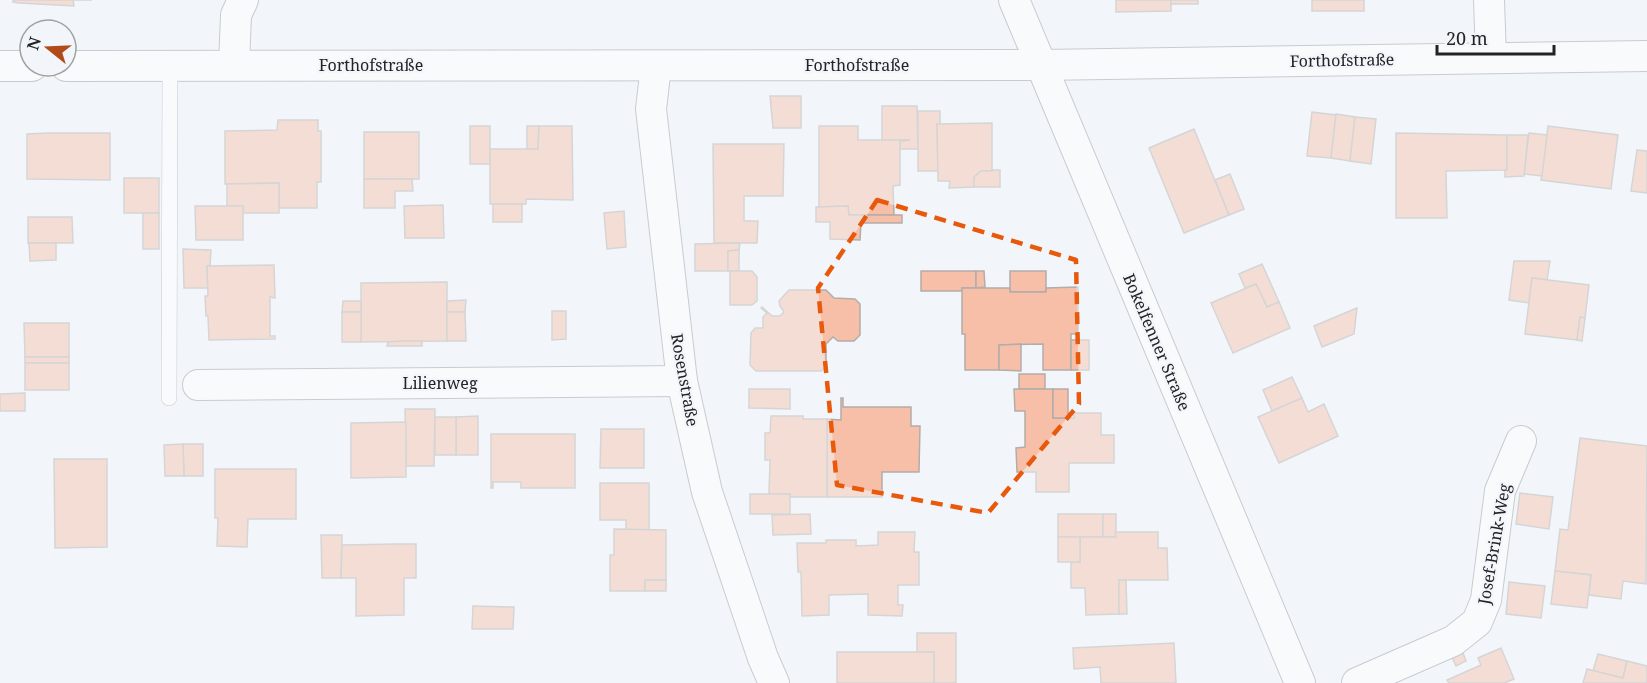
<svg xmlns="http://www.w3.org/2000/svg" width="1647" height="683" font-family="'Noto Serif',serif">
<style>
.building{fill:#f7bfa7;stroke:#b2adaa;stroke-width:1.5}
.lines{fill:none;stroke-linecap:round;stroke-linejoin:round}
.lane-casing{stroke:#95999c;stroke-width:16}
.street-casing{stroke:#95999c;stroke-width:32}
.lane{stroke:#fff;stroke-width:15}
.street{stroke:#fff;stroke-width:30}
.marked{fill:none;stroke:#e8590c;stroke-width:4.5;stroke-dasharray:12 8;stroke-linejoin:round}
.labels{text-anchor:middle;stroke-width:4.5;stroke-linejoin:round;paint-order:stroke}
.street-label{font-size:16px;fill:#212324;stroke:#f2f6fa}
</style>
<rect width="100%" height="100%" fill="#f2f6fa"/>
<!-- building -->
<g class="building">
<polygon points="13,0 92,0 73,0 74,6 19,3 13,2"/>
<polygon points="1116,0 1171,0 1171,11 1116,12"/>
<rect x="1171" y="0" width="27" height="4"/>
<rect x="1312" y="0" width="52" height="11"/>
<polygon points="770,96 801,96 801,128 773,128"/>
<polygon points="882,106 917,106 918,149 900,149 900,141 910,140 882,140"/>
<polygon points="918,111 940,111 940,124 937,124 938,171 918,171"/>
<polygon points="1312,112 1336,115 1331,158 1307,156"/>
<polygon points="1336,114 1355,117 1350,161 1331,158"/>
<polygon points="1355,117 1376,119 1371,164 1350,161"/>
<polygon points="278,120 318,120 318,131 321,131 321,182 317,182 317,208 279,208 279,183 225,184 225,131 277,130"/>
<polygon points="992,123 992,171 981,171 974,177 974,187 949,188 950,181 938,181 937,124"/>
<rect x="470" y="126" width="20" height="38"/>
<polygon points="527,126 539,126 538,149 527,149"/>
<polygon points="539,126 572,126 573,200 526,199 526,204 490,204 490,149 538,149"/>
<polygon points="819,126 858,126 858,140 910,140 900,141 900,185 893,186 894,215 849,215 848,206 819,207"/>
<polygon points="1548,126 1618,135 1611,189 1541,180"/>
<polygon points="1194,129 1229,215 1184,233 1149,148"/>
<rect x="364" y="132" width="55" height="47"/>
<polygon points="49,133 110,133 110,180 27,179 27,134"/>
<polygon points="1396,133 1507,135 1507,170 1446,171 1447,218 1396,218"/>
<polygon points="1529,133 1547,135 1542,176 1524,174"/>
<polygon points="1507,135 1528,135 1524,176 1505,177 1505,170 1507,170"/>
<polygon points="713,144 784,144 783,196 744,196 744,221 758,221 757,243 714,243"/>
<polygon points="1637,150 1647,151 1647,193 1631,191"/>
<polygon points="992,170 1000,170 1000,187 974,187 974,177 981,171 992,171"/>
<polygon points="1230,174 1244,209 1229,215 1215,180"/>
<rect x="124" y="178" width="35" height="35"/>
<polygon points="364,179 412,179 413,191 395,191 395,208 364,208"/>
<polygon points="279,183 279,213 243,213 243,206 227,206 227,184"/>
<rect x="493" y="204" width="29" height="18"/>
<polygon points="443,205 444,238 405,238 404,206"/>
<polygon points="195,206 243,206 243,240 196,240"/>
<polygon points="848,206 849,215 902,215 902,223 861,223 860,240 830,239 830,222 816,222 816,207"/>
<polygon points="624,211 626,247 607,249 604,213"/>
<rect x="143" y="213" width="16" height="36"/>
<polygon points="28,217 72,217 73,243 28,243"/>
<polygon points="29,243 56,243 56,260 30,261"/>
<polygon points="740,243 739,250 728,251 728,271 695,271 695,244"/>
<polygon points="183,249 211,250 210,266 207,266 208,288 184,288"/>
<polygon points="739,250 739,271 728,271 728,251"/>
<polygon points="1514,261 1550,261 1547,280 1532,278 1529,303 1509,300"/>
<polygon points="1262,264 1279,302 1267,307 1256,284 1245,288 1239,274"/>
<polygon points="274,265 275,298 270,297 270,336 275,336 275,339 209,340 208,316 206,316 205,296 208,296 207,266"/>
<polygon points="730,271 752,271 757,277 757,301 752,305 730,305"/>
<polygon points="921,271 976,271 976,288 962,288 962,291 921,291"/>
<polygon points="976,271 984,271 985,287 976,288"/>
<rect x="1010" y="271" width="36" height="21"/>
<polygon points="1532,278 1589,285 1585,318 1580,317 1577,340 1525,334"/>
<polygon points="447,282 447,341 361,342 361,283"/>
<polygon points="1256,284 1267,307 1279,302 1290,328 1233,353 1211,303"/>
<polygon points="1078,287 1078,334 1071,334 1071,370 1043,370 1043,344 999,345 999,370 965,370 965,334 962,334 962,288 1010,288 1010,292 1046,292 1046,288"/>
<polygon points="789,290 826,290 834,298 855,299 860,304 860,335 854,341 838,341 833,337 826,344 826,367 821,371 756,371 750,365 751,333 755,328 763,328 763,317 767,313 761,308 762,307 772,316 780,316 784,312 780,306 779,301"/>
<polygon points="466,300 465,312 447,312 447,301"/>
<polygon points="343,301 361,301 361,312 342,312"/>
<polygon points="1357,308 1354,334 1322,347 1314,326"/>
<polygon points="552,311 566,311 566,339 552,340"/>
<rect x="342" y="312" width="19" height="30"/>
<polygon points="447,312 465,312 466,341 447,341"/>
<polygon points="1580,317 1585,318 1582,341 1577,340"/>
<polygon points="24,323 69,323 69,357 25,357"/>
<rect x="1071" y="340" width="18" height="30"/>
<polygon points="404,341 422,341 422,346 387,346 388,342"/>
<polygon points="1021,344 1021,371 999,370 999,345"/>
<rect x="25" y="357" width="44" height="6"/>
<rect x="25" y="363" width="44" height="27"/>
<rect x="1019" y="374" width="26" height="15"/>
<polygon points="1292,377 1302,398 1272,411 1263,390"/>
<polygon points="749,389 790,389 790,409 749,408"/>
<polygon points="1014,389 1053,389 1053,418 1074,418 1073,413 1101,413 1101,435 1114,435 1114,463 1069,463 1069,492 1036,492 1036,472 1017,472 1016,448 1025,447 1025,411 1015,411"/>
<rect x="1053" y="389" width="15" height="29"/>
<polygon points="25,393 25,411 0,411 0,394"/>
<polygon points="841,398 843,398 843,407 911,407 911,426 920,426 919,472 882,472 882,497 827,497 827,419 841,420"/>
<polygon points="1302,398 1308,412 1324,404 1338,436 1279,463 1258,417"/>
<polygon points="405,409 435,409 434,466 406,466"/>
<polygon points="478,416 478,455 456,455 456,417"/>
<polygon points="771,416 803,416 803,419 827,419 827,497 790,497 790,494 769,494 770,460 765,460 765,433 770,433"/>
<rect x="435" y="417" width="21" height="38"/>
<polygon points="406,422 406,477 351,478 351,423"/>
<polygon points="601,429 644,429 644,468 600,468"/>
<polygon points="491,434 575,434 575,488 521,488 521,482 493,482 493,488 491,488"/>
<polygon points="1580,438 1647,446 1646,584 1623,581 1621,599 1589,595 1591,575 1555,571 1560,529 1568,530"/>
<polygon points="183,444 203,444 203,476 184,476"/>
<polygon points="183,444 184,476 165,476 164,445"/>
<polygon points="54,459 107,459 107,547 55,548"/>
<polygon points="215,469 296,469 296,519 248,519 247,547 217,546 218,518 215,518"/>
<polygon points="600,483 649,483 649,530 626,530 626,520 600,520"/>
<polygon points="1520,493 1553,497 1549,529 1516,524"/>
<rect x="750" y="494" width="40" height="20"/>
<polygon points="810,514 811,534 773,535 772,515"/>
<rect x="1058" y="514" width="45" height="23"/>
<rect x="1103" y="514" width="13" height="23"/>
<polygon points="614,529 666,530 666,580 645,580 645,591 610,591 610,555 614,555"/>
<polygon points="878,532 915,532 914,552 919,552 919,585 898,585 898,605 903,605 902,616 868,615 868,594 829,595 829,615 802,616 801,572 798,572 797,543 826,543 826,540 856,540 856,546 878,545"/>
<polygon points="1115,532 1158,532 1158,548 1167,548 1168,580 1119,580 1119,614 1086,615 1085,588 1071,588 1071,562 1080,562 1080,537 1116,537"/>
<polygon points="321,535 342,535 341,578 322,578"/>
<rect x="1058" y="537" width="22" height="25"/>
<polygon points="395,544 416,544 416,578 404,578 404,615 356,616 356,578 341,578 342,545"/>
<polygon points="1555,571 1591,575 1587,608 1551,604"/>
<rect x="645" y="580" width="21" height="11"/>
<polygon points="1119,580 1126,580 1127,614 1119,614"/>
<polygon points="1509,582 1545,586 1541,618 1506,614"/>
<polygon points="473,606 514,607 513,629 472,629"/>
<polygon points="917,633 956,633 956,683 934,683 934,652 917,652"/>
<polygon points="1174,643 1176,683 1101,683 1100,667 1074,669 1073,648"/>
<polygon points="1501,648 1514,679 1504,683 1449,683 1447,680 1481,665 1478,658"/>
<rect x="837" y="652" width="97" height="31"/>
<polygon points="1463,653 1466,661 1456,666 1452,657"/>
<polygon points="1598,654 1627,661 1623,678 1593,671"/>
<polygon points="1627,661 1647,666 1647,683 1583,683 1587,669 1623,678"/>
</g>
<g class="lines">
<!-- lane casing -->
<g class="lane-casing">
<polyline id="lane" points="169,398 170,65"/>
</g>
<!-- street casing -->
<g class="street-casing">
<g id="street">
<polyline points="1014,0 1300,683"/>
<polyline points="1489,0 1491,58"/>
<polyline points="234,65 236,15 243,0"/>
<polyline points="0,66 32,66"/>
<polyline points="66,66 1040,65 1647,56"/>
<polyline points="656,66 651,109 682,381 707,492 763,658 774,683"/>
<polyline points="198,385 682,381"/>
<polyline points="1357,683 1453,641 1477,622 1486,600 1500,491 1521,441"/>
</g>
</g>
<!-- lane -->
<use href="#lane" class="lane"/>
<!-- street -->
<use href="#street" class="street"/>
</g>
<!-- marked area -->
<path d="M0 0H1647V683H0ZM877 200 1076 260 1079 404 988 513 837 485 818 288Z" fill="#f2f6fa" fill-opacity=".55" fill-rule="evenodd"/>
<path class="marked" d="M877 200 1076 260 1079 404 988 513 837 485 818 288Z"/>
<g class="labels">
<!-- street labels -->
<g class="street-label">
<text transform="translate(1342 60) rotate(-1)" y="6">Forthofstraße</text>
<text x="371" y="71">Forthofstraße</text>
<text x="857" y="71">Forthofstraße</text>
<text transform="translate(1157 342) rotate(67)" y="6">Bokelfenner Straße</text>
<text transform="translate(685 380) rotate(80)" y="6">Rosenstraße</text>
<text x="440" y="389">Lilienweg</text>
<text transform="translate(1494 544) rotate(-80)" y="6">Josef-Brink-Weg</text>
</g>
</g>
<!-- north arrow -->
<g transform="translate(48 48) rotate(288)"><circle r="28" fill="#f2f6fa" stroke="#9ea2a4" stroke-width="1.5"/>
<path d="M0-4.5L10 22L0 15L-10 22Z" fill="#b14c1a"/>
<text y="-9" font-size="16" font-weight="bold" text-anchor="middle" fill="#212324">N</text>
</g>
<!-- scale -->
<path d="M1437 45v9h117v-9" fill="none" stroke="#212324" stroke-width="3"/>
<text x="1446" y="45" font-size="18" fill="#212324" stroke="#f2f6fa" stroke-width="4.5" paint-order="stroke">20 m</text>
</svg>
